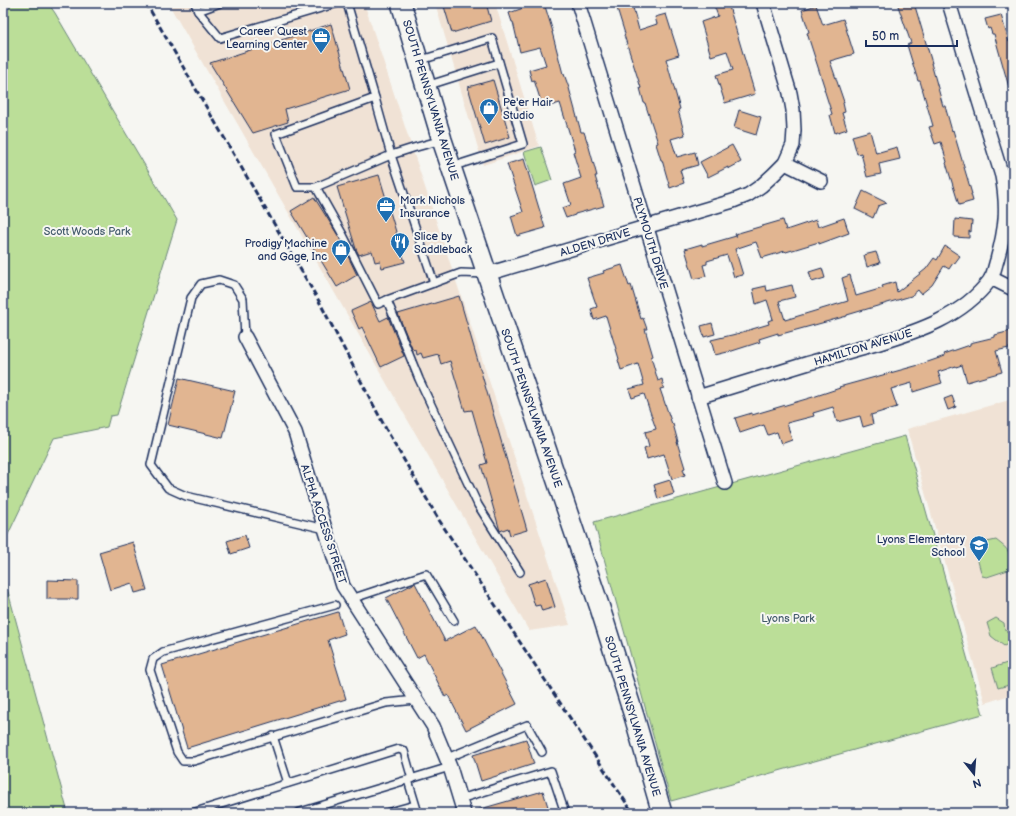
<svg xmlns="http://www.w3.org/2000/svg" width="1016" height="816" font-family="'Balsamiq Sans',sans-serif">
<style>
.built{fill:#f0e2d5}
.green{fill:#bbde98;stroke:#6b867b}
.building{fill:#e1b591;stroke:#1b2f5e}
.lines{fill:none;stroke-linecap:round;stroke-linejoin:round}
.service-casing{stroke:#1b2f5e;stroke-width:10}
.minor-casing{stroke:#1b2f5e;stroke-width:16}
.secondary-casing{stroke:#1b2f5e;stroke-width:22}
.service{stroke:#f6f6f2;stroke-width:7}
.minor{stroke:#f6f6f2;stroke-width:13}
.secondary{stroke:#f6f6f2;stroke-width:19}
.rail{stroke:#1b2f5e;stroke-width:3;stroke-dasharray:6 3;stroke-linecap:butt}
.labels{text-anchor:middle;stroke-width:4;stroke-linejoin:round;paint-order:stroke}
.poi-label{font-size:11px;fill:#1b2f5e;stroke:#f6f6f2;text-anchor:end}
.street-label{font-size:11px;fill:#1b2f5e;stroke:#f6f6f2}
.park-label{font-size:11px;fill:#435b6c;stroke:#f6f6f2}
</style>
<rect width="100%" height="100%" fill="#f6f6f2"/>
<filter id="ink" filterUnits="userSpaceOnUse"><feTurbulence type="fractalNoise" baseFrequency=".025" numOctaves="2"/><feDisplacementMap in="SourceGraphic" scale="8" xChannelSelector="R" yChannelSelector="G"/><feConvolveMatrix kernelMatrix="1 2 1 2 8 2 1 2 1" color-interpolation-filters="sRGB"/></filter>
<g filter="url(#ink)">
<!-- built -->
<g class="built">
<polygon points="168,3 364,3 570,625 529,631"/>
<polygon points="435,3 495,3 539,146 483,165"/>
<polygon points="1013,399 1013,694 985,703 907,429"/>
</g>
<!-- green -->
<g class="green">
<polygon points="3,3 48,3 55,13 177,220 117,415 110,416 107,427 54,438 3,545"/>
<polygon points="541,147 552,180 535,186 524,152"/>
<polygon points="905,436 983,714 671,801 594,522"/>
<path d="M996 540C1011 552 1011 551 1008 570L987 577 982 576 975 550 978 544Z"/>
<polygon points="3,573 68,813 3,813"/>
<polygon points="996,618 1004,623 1005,630 1009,633 1011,639 1008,644 1004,646 991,636 987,623"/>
<polygon points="1013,661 1013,684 998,688 992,668"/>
</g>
<!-- building -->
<g class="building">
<polygon points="443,3 486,3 491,21 452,33"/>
<polygon points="528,3 544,3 553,32 552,32 563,74 564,74 569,88 581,132 584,132 589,147 597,176 595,176 604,206 575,214 575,215 566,218 562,208 571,205 564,184 581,178 573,152 575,151 560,103 543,108 534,80 532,81 529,70 546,65 540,47 520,52 513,22 512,22 509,13 529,6"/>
<polygon points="713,3 728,3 755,94 725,103 716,75 733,70 727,51 711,56 701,22 718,16"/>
<polygon points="897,3 914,3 932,63 931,63 943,106 945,106 952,131 953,130 972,194 971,194 973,201 959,205 946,163 947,162 941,142 935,144 929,127 933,126 920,81 918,81 907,45 911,43"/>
<polygon points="632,4 639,30 657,24 655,17 666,14 679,55 666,59 680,109 678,110 685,135 671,139 677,157 695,152 698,165 680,170 684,183 670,188 662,160 661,160 656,144 658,143 645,103 644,103 640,88 641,88 624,35 625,34 617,8"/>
<polygon points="816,5 823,25 843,19 854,54 830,61 844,102 843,103 845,112 842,113 847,129 835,133 830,115 832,114 824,89 825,89 807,33 809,32 802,10"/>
<polygon points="1001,15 1009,42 1013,41 1013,90 1010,91 994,34 992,34 990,28 988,29 985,19"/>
<polygon points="331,24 350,89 285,109 288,122 253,133 210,63"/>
<polygon points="493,80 510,137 485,145 468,87"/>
<polygon points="739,110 761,117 756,135 734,128"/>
<polygon points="870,131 876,153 897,147 900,159 879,164 881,174 867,177 861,153 857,154 852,136"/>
<polygon points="732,145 741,162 728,169 728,167 708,177 700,162"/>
<polygon points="524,159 545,228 517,236 511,216 523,212 507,164"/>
<polygon points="379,175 405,262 382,268 380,261 375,262 372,251 359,255 356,249 337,187"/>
<polygon points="863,191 887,203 878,206 873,218 855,209"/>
<polygon points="314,197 339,237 357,275 337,287 291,211"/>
<polygon points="844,218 849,233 819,244 819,242 786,252 785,251 762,258 756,242 735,249 743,275 734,277 727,255 707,261 707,264 703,265 706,276 694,279 685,249 702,244 702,246 736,236 735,234 783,220 786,230 816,220 818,227"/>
<polygon points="955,219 972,221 971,232 969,231 969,238 954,237"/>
<polygon points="945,246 960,256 954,264 953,263 949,269 944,266 932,285 921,294 918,290 911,296 847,315 847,316 829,321 778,335 778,333 759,339 760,342 732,351 715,355 711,340 740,333 739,333 769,324 768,321 773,319 767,300 756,304 753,289 766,286 767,291 792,285 795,297 779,301 785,320 848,301 842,278 850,275 856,296 883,288 882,286 895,282 897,292 926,269 934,258 937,260"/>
<polygon points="876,252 880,263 867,267 864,255"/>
<polygon points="622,265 629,286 631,285 641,319 643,318 647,329 645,329 653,356 651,357 658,381 662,379 664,388 660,389 672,424 673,424 678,442 677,442 685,468 683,469 685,475 672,479 664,454 647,459 644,448 649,446 645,432 656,429 644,394 632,398 629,389 644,385 638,364 621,370 618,360 619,359 606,316 594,320 591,309 597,307 587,278 604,273 603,271"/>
<polygon points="822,268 825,278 812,282 809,272"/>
<polygon points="459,296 527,530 510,535 508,528 500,531 481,465 487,463 472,410 465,411 450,361 441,364 438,354 423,358 421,353 417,355 416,350 413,351 398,314"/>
<polygon points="371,302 380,321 388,317 404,356 381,367 362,327 359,329 351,311"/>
<polygon points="712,323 715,334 704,337 701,326"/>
<polygon points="1011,331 1013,337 1013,347 996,351 1002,372 967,382 962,365 956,367 956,366 938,372 942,383 913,392 912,383 891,389 897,407 871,415 873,424 863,427 860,416 837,422 833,407 813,413 814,416 787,423 792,440 781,444 777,432 768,435 764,425 740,433 735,418 752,413 752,415 813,397 840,388 839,387 919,365 945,356 944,354 970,345 970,343 995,337 995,335"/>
<polygon points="179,378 235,391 223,438 168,425"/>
<polygon points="952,396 956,407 948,410 944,399"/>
<polygon points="670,480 674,494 658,499 654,485"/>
<polygon points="245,535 249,548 231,554 227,541"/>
<polygon points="133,542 147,590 135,593 132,583 110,590 99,552"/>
<polygon points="546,578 555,607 542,611 540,605 535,606 528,584"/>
<polygon points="47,580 78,581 78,599 47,599"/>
<polygon points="415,583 445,641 476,625 517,704 466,730 448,695 445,697 424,654 417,658 386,598"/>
<polygon points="338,612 345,634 328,640 346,699 187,748 162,665"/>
<polygon points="526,739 534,764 481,781 473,755"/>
<polygon points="543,791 550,813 477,813 477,810"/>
</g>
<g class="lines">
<!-- service casing -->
<g class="service-casing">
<g id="service">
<polyline points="195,3 198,11 220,3"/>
<polyline points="347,3 375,98"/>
<polyline points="198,11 220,38 338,3"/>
<polyline points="418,61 492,38 523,144 451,167"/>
<polyline points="426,86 499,63"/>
<polyline points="316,187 297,187 276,134 375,98 391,155 316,187 343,235 378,304 387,300"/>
<polyline points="486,274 461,273 387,300 419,379 478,505 520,572"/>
<polyline points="434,283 391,155 413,148 442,140"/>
<polyline points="245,337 243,299 234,285 219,280 201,284 191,298 151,465 168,488 186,496 325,529"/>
<polyline points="351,599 426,574 454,621"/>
<polyline points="335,605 163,652 153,659 150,670 177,752 183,761 194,761 386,703 416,700"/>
<polyline points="273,736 288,783"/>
<polyline points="447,758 527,725 542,752"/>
<polyline points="408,780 418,813"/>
<polyline points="460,799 551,771 565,813"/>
<polyline points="192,813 399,749 404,751 412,779"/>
<polyline points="297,813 450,767"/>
<polyline points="386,813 415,805"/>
</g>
</g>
<!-- minor casing -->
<g class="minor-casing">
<g id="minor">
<polyline points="578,3 725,483"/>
<polyline points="785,163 821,181"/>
<polyline points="487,274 733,201 748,195 761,186 773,175 785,163 793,145 794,130 793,110 790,93 763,3"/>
<polyline points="991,278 1013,289"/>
<polyline points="245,337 295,432 343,586 433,726 450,767 464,813"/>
<path d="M698 397C735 386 772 374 809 363 831 357 853 350 876 344 919 331 962 317 990 280 994 274 995 266 997 260 1006 228 1008 208 1002 176L949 3"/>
</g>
</g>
<!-- secondary casing -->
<g class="secondary-casing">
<polyline id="secondary" points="401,3 442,140 487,274 600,608 634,716 662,813"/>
</g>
<!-- service -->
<use href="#service" class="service"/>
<!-- minor -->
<use href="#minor" class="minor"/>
<!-- secondary -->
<use href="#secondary" class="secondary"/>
<!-- rail -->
<polyline class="rail" points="146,3 320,303 386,429 439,520 633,813"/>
</g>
</g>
<!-- icons -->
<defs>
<g id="office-pin" transform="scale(1)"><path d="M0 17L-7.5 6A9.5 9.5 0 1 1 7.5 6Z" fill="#1f6fb2" stroke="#f6f6f2"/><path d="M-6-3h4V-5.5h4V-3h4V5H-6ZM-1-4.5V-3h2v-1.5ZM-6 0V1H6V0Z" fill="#fff"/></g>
<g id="shop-pin" transform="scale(1)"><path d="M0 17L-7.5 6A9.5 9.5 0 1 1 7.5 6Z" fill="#1f6fb2" stroke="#f6f6f2"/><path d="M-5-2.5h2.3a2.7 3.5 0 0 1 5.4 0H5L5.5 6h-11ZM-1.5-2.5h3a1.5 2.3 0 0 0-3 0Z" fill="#fff"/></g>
<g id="restaurant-pin" transform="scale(1)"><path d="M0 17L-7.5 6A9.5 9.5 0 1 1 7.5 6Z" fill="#1f6fb2" stroke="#f6f6f2"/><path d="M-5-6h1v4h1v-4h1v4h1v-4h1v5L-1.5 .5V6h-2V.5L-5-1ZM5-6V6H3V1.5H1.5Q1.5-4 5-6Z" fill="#fff"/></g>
<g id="school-pin" transform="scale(1)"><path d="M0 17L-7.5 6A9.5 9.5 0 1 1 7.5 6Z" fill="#1f6fb2" stroke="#f6f6f2"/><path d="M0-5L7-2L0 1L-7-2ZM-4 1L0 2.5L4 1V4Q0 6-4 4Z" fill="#fff"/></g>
</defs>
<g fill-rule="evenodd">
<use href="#office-pin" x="321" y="37"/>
<use href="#shop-pin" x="489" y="108"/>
<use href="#office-pin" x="386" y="206"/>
<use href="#restaurant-pin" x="400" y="242"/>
<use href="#shop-pin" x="341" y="249"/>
<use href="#school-pin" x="979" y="545"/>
</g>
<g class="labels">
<!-- poi labels -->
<g class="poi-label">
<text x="307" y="35">Career Quest<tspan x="307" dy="13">Learning Center</tspan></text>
<text x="503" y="106" text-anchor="start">Pe'er Hair<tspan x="503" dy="13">Studio</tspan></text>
<text x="400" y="204" text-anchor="start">Mark Nichols<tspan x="400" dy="13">Insurance</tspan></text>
<text x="414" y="240" text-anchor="start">Slice by<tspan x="414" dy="13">Saddleback</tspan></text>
<text x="327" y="247">Prodigy Machine<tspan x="327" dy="13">and Gage, Inc</tspan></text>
<text x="965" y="543">Lyons Elementary<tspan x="965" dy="13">School</tspan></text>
</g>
<!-- street labels -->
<g class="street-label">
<text transform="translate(431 100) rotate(73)" y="4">SOUTH PENNSYLVANIA AVENUE</text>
<text transform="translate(595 242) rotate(-17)" y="4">ALDEN DRIVE</text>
<text transform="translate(651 243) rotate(73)" y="4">PLYMOUTH DRIVE</text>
<text transform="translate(863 347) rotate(-17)" y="4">HAMILTON AVENUE</text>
<text transform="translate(532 408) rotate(71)" y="4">SOUTH PENNSYLVANIA AVENUE</text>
<text transform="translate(324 524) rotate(72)" y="4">ALPHA ACCESS STREET</text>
<text transform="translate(633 716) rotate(73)" y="4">SOUTH PENNSYLVANIA AVENUE</text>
</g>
<!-- park labels -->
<g class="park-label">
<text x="87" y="235">Scott Woods Park</text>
<text x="788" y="622">Lyons Park</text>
</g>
</g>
<!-- margin -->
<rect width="1016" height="816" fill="none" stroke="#f6f6f2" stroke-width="16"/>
<rect x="8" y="8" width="1000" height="800" fill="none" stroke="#1b2f5e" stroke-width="1.5" filter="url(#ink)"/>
<!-- north arrow -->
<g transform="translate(974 774) rotate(163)" stroke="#f6f6f2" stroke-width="3" paint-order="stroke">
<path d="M0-3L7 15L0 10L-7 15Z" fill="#1b2f5e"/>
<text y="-6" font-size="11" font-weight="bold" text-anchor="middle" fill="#1b2f5e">N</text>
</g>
<!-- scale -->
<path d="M866 40v6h91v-6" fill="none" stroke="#1b2f5e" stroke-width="2"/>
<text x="872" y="40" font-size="12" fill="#1b2f5e" stroke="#f6f6f2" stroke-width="3" paint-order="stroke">50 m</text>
</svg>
